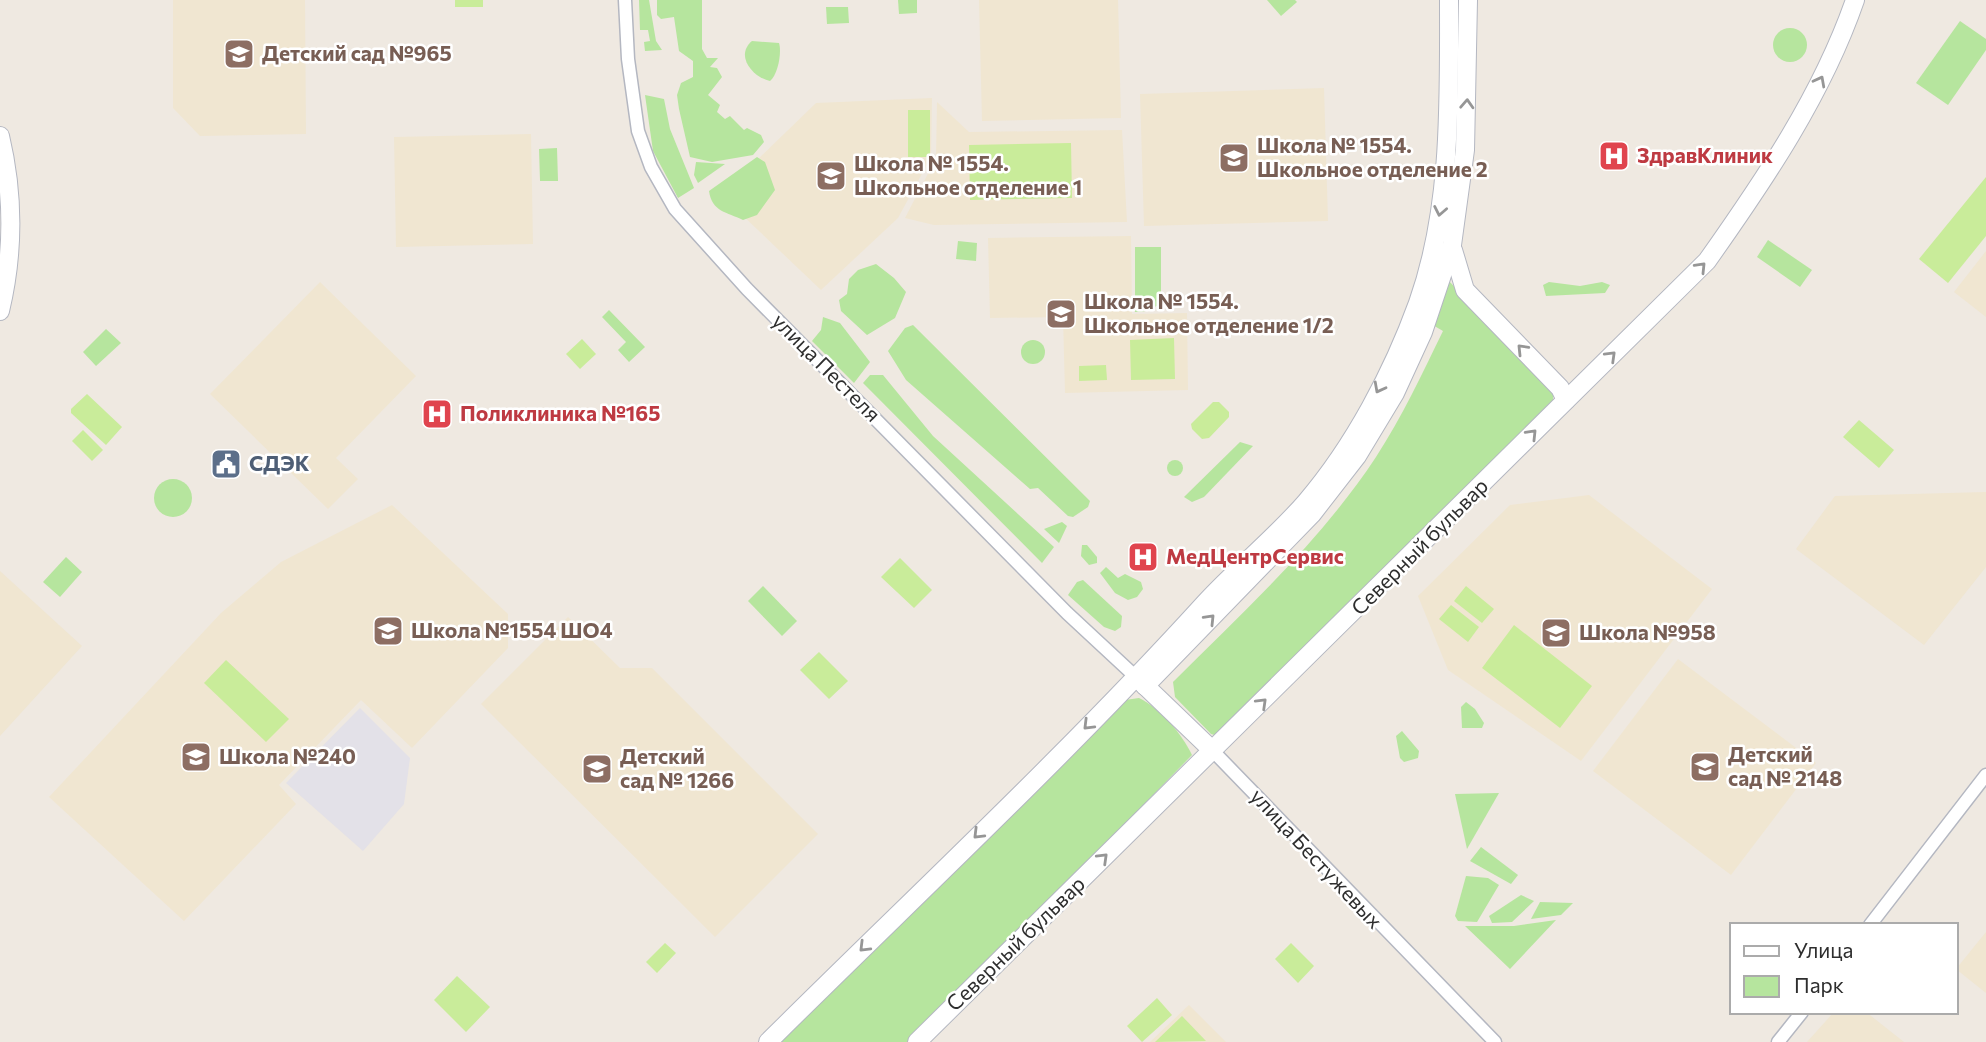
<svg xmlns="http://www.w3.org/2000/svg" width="1986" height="1042" font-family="Commissioner,sans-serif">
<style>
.industrial{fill:#e3e1e8}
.education{fill:#f0e6d1}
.green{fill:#b6e59e}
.pitch{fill:#c9ec9a}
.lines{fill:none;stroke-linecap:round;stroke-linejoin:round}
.street-casing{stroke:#b4b7c1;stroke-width:15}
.secondary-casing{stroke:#b4b7c1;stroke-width:20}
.street{stroke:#fff;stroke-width:12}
.secondary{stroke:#fff;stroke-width:18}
.oneway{stroke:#969696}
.labels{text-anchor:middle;stroke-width:5;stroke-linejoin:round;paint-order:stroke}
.education-label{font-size:21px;font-weight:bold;fill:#785e54;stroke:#fff;text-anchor:start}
.health-label{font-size:21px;font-weight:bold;fill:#be3a42;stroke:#fff;text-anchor:start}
.street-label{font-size:21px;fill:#2e2e2e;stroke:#fff}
.service-label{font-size:21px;font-weight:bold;fill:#4e5e75;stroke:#fff;text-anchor:start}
</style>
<rect width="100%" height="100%" fill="#efe9e1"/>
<!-- industrial -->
<polygon class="industrial" points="360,708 410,758 404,804 363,851 286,783"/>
<!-- education -->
<g class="education">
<polygon points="173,0 305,0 306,134 200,136 173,108"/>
<polygon points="979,0 1118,0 1121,118 982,121"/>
<polygon points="1324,88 1328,221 1144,226 1140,94"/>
<polygon points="932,98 931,157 898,218 821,290 721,195 816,103"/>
<polygon points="937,102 969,132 1122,130 1127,222 934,225 905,218 936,158"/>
<polygon points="531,134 533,244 396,247 394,137"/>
<polygon points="1131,236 1132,314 1187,313 1188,390 1065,393 1063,317 990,318 988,238"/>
<polygon points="1986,251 1986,317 1954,292"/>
<polygon points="320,282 416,376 336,458 358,479 328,509 210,394"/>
<polygon points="1986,492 1986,567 1924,645 1796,549 1835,496"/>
<polygon points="1589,495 1712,589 1581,761 1448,670 1418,596 1510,505"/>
<polygon points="392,505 508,614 508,648 412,748 361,700 279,785 296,804 184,921 49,797 221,613 281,562"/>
<polygon points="0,571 82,646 0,736"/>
<polygon points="568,617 620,668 652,668 818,834 715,937 481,704"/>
<polygon points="1678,659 1816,763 1731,875 1593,771"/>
<polygon points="1986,932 1986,993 1956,969"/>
<polygon points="1189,1005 1226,1042 1150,1042"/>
<polygon points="1834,1012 1866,1012 1904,1042 1807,1042"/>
</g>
<!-- green -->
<g class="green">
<polygon points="639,0 649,0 656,41 662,50 645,51 644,42 650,41 648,30 640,30"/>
<polygon points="657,0 702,0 702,49 707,58 718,58 710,67 717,68 722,77 708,95 720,105 717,112 725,119 730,116 744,130 747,128 761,135 764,142 753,155 712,162 690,157 679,109 677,95 681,83 693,77 693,61 679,51 674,17 661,19 657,15"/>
<polygon points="898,0 917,0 917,13 899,14"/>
<polygon points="1267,0 1295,0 1297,2 1281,16"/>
<polygon points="826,7 848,7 849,23 827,24"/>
<polygon points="1960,21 1986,39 1986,50 1948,105 1916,83"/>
<circle cx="1790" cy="45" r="17"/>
<path d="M752 41 779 43C782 52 778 75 770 81 754 78 734 56 752 41Z"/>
<polygon points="645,95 664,99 670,129 694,188 678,198 653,151"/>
<polygon points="557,148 558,181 540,181 539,149"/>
<path d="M757 157 765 162 775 190 757 215 743 220C727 212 712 212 709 191Z"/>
<polygon points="696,162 725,164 698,183 694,175"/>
<polygon points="1768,240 1812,270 1800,287 1757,257"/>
<polygon points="958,241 977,243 976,261 956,259"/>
<polygon points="1135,247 1161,247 1161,304 1146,311 1135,312"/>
<polygon points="876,264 894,278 906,292 895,318 867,335 841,311 839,300 847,294 849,279 858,270"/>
<path d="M1448 280 1553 390V403L1218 736 1211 734 1175 697 1173 682C1244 611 1320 542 1376 457 1402 417 1422 374 1443 331L1431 324Z"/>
<polygon points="1549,282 1580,286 1602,282 1610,285 1605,293 1546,296 1543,285"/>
<polygon points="609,310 645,347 629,362 618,350 626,342 602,317"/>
<polygon points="823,317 840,323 870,362 854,383 812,341 821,330"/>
<polygon points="913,325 1090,501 1088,507 1073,517 1068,516 1038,488 1030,489 906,380 888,351 905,328"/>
<polygon points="106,329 121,343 96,366 83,352"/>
<circle cx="1033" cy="352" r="12"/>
<polygon points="870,375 883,375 933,436 1054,547 1042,563 863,383"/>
<polygon points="1240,442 1253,446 1204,497 1192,502 1184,497"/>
<circle cx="1175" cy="468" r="8"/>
<circle cx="173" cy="498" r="19"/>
<polygon points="1062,522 1067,526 1059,543 1044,529"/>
<polygon points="1082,545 1087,545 1097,557 1097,563 1089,565 1081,556"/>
<polygon points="66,557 82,572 60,597 43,582"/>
<polygon points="1106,567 1118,578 1125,574 1141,582 1143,589 1137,597 1128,600 1115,593 1100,573"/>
<polygon points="1083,580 1122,616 1121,627 1115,631 1104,627 1068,595 1077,582"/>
<polygon points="763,586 797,621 782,636 748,601"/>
<path d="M1139 698C1160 708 1182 734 1192 755L912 1042H780L1125 700Z"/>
<polygon points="1466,702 1475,709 1484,723 1482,728 1462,728 1461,707"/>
<polygon points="1402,731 1419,751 1418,758 1404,762 1400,758 1396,736"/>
<polygon points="1499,793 1467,849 1455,794"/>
<polygon points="1481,847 1518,875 1511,884 1470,861"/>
<polygon points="1466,876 1488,878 1499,885 1477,922 1458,921 1455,916"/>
<polygon points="1521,895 1534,901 1512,922 1492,923 1489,916"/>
<polygon points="1540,902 1573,903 1561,915 1531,919"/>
<polygon points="1556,920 1510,969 1465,926 1514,926"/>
</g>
<!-- pitch -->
<g class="pitch">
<rect x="455" y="0" width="28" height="7"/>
<rect x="908" y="110" width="22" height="47"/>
<polygon points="1071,143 1072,198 970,200 969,145"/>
<polygon points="1986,177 1986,236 1948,283 1919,259"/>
<polygon points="1174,338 1175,379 1131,380 1130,340"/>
<polygon points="582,339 596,354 580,369 566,354"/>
<polygon points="1106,365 1107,380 1079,381 1079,366"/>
<polygon points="87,394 122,427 106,445 71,413 71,409"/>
<polygon points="1213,402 1219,402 1229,412 1229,417 1209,438 1202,439 1192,429 1191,424"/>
<polygon points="1859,420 1894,450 1879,468 1843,437"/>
<polygon points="83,430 103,450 92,461 72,441"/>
<polygon points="900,558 932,590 914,608 881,577"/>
<polygon points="1466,586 1494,609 1482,623 1454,601"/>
<polygon points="1451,605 1479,627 1468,642 1439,619"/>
<polygon points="1514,625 1592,686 1560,728 1482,668"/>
<polygon points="819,652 848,681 829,699 800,670"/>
<polygon points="226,660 289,719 266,742 204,683"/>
<polygon points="665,943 676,953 657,973 646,962"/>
<polygon points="1291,943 1314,966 1298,983 1275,959"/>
<polygon points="457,976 490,1007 466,1032 434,1000"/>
<polygon points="1157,998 1172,1015 1142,1042 1127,1026"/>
<polygon points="1182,1016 1206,1041 1155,1042"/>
</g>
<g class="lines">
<!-- street casing -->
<g class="street-casing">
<g id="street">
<polyline points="625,0 628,59 638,131 651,167 675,209 747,289 1067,613 1137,678"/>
<polyline points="1213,751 1495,1042"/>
<polyline points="1870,925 1986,775"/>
<polyline points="1778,1042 1802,1012"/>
</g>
</g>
<!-- secondary casing -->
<g class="secondary-casing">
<g id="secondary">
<path d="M0 136C14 195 14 252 0 311"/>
<polyline points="1453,250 1465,290 1560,388 1566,400"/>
<polyline points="1137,678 1213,751"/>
<polyline points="1145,686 1312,514 1357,456 1395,393 1423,332 1452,245 1465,150 1468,0"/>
<path d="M768 1042C914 897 1066 756 1205 603 1237 568 1275 538 1306 502 1354 446 1393 372 1418 303 1452 207 1449 101 1449 0"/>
<path d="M917 1042 1707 261C1765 179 1822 95 1855 0"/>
</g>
</g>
<!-- street -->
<use href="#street" class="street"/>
<!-- secondary -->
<use href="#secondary" class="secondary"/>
</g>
<!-- one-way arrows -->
<defs><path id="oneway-chevron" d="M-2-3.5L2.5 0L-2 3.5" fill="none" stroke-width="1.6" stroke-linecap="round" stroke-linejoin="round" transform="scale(1.75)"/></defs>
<g class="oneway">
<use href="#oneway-chevron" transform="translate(1820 81) rotate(-62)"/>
<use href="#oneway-chevron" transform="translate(1467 104) rotate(-87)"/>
<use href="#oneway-chevron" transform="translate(1440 211) rotate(101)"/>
<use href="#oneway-chevron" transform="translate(1701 267) rotate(-46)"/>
<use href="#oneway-chevron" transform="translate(1522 349) rotate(-134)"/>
<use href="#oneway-chevron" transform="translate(1611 356) rotate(-44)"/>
<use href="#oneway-chevron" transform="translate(1379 388) rotate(118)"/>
<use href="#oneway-chevron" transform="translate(1532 434) rotate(-46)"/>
<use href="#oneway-chevron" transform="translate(1210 619) rotate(-46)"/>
<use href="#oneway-chevron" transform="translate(1262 703) rotate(-44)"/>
<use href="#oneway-chevron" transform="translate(1088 725) rotate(135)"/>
<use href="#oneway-chevron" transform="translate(978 834) rotate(135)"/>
<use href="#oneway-chevron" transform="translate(1103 858) rotate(-44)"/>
<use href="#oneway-chevron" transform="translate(864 947) rotate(135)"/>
</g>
<!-- icons -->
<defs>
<g id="school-square" transform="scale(1.575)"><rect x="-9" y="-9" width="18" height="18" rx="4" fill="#8d6e63" stroke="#fff"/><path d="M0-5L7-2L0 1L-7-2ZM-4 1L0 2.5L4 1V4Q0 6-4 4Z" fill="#fff"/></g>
<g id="hospital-square" transform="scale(1.575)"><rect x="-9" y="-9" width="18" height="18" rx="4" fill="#e0444e" stroke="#fff"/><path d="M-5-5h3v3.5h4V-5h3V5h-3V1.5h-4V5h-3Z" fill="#fff"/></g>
<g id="civic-square" transform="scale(1.575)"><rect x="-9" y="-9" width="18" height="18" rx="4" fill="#5c6f8a" stroke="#fff"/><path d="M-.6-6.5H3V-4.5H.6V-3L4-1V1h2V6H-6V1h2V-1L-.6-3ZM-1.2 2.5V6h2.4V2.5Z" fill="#fff"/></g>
</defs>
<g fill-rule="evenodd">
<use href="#school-square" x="239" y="54"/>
<use href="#hospital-square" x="1614" y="156"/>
<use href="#school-square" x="1234" y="158"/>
<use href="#school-square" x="831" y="176"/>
<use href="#school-square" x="1061" y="314"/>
<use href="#hospital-square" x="437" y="414"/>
<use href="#civic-square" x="226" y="464"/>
<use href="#hospital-square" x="1143" y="557"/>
<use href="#school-square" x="388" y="631"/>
<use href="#school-square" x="1556" y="633"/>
<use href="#school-square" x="196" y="757"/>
<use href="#school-square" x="1705" y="767"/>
<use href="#school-square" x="597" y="769"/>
</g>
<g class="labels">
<!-- education labels -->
<g class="education-label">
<text x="262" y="61">Детский сад №965</text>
<text x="1257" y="153">Школа № 1554.<tspan x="1257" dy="24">Школьное отделение 2</tspan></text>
<text x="854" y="171">Школа № 1554.<tspan x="854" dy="24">Школьное отделение 1</tspan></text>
<text x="1084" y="309">Школа № 1554.<tspan x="1084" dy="24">Школьное отделение 1/2</tspan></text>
<text x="411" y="638">Школа №1554 ШО4</text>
<text x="1579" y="640">Школа №958</text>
<text x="1728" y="762">Детский<tspan x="1728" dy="24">сад № 2148</tspan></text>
<text x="219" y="764">Школа №240</text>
<text x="620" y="764">Детский<tspan x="620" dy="24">сад № 1266</tspan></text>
</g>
<!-- health labels -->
<g class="health-label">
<text x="1637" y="163">ЗдравКлиник</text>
<text x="460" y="421">Поликлиника №165</text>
<text x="1166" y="564">МедЦентрСервис</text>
</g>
<!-- street labels -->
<g class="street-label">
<text transform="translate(826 368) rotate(45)" y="7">улица Пестеля</text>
<text transform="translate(1420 547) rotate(-45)" y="7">Северный бульвар</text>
<text transform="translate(1316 859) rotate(47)" y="7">улица Бестужевых</text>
<text transform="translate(1016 944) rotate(-44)" y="7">Северный бульвар</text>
</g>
<!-- service labels -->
<g class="service-label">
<text x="249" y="471">СДЭК</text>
</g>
</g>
<!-- legend -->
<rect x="1730" y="923" width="228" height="91" fill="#ffffff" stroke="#ababab" stroke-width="2"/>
<rect x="1744" y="946" width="35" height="10" fill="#ffffff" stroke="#ababab" stroke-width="2"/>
<text x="1794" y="958" font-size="21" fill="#2e2e2e">Улица</text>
<rect x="1744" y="976" width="35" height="21" fill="#b6e59e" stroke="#ababab" stroke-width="2"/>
<text x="1794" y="993" font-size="21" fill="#2e2e2e">Парк</text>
</svg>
